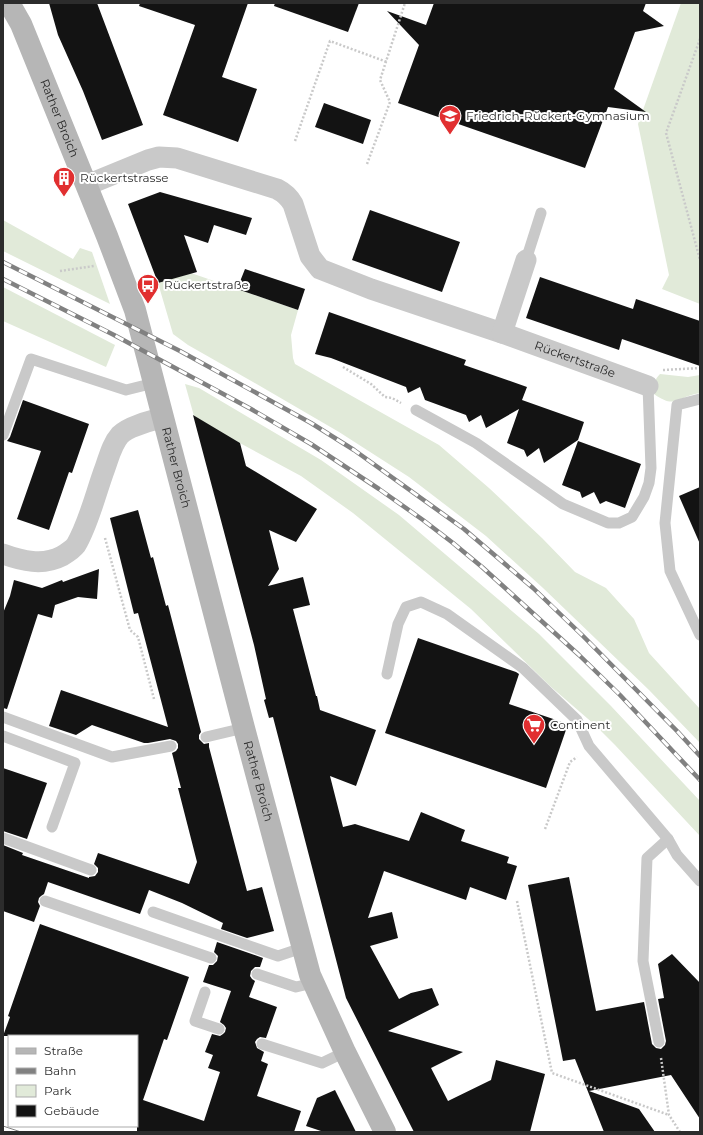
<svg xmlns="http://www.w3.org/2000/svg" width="703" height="1135" font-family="Montserrat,sans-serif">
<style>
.green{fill:#e1ead9}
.building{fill:#131313}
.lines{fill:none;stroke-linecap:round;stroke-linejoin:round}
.path{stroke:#c9c9c9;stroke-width:2.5;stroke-dasharray:2 2;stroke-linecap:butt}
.service{stroke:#c9c9c9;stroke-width:11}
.minor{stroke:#c9c9c9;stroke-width:21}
.secondary{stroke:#b6b6b6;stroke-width:22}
.tram{stroke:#818181;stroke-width:1}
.rail-casing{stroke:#818181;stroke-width:4.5}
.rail{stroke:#fff;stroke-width:3;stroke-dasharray:9;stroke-linecap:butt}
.labels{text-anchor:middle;stroke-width:4;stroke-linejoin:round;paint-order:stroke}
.poi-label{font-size:12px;fill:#2c2c2c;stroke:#fff;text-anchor:start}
.street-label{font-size:12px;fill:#2c2c2c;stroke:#fff}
</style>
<rect width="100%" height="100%" fill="#fff"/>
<!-- green -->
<g class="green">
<polygon points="681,3 700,3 700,304 662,289 669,275 638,124"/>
<polygon points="3,220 73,259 80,248 92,252 110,304 3,251"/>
<polygon points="191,273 298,310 291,335 293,358 295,364 439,445 489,488 542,538 575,572 606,588 634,619 649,653 700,709 700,743 649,690 543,588 486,536 409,477 339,432 253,382 188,345 173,334 158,283"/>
<polygon points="3,287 115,345 106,367 3,321"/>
<path d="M660 374 688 377 700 375V393C678 396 676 410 654 394 653 386 654 380 660 374Z"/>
<polygon points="185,384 199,388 321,460 399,515 539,634 611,706 700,801 700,836 615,745 595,725 550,686 471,609 353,513 301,476 225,435 194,416"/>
</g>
<!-- building -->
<g class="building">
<polygon points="49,3 97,3 143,125 102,140 83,91 58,35"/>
<polygon points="140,3 248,3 222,77 257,89 238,142 163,115 195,25 139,6"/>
<polygon points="275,3 359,3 348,32 274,6"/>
<polygon points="434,3 646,3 643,11 664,26 635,32 614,89 646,112 608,107 585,168 398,103 419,45 387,11 426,25"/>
<polygon points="324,103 371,120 363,144 315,127"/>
<polygon points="160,192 252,218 246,235 214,225 208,243 184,235 197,272 158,283 128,204"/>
<polygon points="370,210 460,242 442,292 352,260"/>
<polygon points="245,269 305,289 298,310 237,289"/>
<polygon points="540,277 633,309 636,299 700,321 700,366 622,339 619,350 526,318"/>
<polygon points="329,312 466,360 464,365 527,387 522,400 584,422 578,440 544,463 539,448 527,457 524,450 507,443 519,409 486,428 481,415 469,422 466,415 425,400 420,387 408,393 406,387 331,358 315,354"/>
<polygon points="23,400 89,424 72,473 69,472 49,530 17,519 41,451 7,441 10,437"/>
<polygon points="193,415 240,443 246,466 317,509 296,542 269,530 279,569 268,586 303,577 310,605 293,609 316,696 317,696 320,710 376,730 356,786 330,776 343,827 355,824 409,841 421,812 465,830 461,841 509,857 507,863 517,866 506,900 470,887 466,900 384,871 368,918 392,912 398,938 370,946 399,999 411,993 432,988 439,1005 388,1031 463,1052 431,1068 448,1101 491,1080 496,1060 545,1074 530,1132 414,1132 346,998 273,717 269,718 264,700 266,699 254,645"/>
<polygon points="578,441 641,464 625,508 606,501 600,504 594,492 582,498 580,492 562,485"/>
<polygon points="700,487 700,544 679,496"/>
<polygon points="138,510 151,558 153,557 166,606 168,605 201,732 199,735 199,739 204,744 209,743 209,747 247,891 262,887 274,931 247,938 221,929 223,923 182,903 149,890 140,914 48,882 44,894 41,896 39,898 38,902 40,906 34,922 3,911 3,845 23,853 22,855 89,878 89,877 95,876 98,872 98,868 94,864 98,853 189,884 197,862 178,788 181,788 172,753 176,751 178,748 178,744 176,741 170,739 148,743 144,743 92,725 76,735 49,726 61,690 168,727 138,613 134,614 110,518"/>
<polygon points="99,569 97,599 78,597 55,605 52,618 38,614 7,709 3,708 3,613 10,596 14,580 42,588 62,580 63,582"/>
<polygon points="418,638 516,672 519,674 509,704 568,724 546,788 385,733"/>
<polygon points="3,768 47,783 27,839 3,831"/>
<polygon points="569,877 596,1011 644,1002 652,1044 656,1048 661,1049 665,1045 666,1041 658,999 664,998 658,964 672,954 700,983 700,1119 671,1075 589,1091 639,1109 655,1132 604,1132 575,1059 563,1061 528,885"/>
<polygon points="40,924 189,977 167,1040 164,1039 143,1100 204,1121 220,1072 208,1068 213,1055 205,1052 212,1034 220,1036 223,1034 225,1032 226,1028 224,1025 220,1022 231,991 203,982 209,965 213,965 217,961 218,956 214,952 217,942 263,958 260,967 255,967 251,971 250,976 252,979 255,981 249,997 277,1007 266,1038 260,1037 257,1039 255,1042 257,1048 264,1052 261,1061 268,1064 257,1096 301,1111 294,1132 137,1132 137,1036 3,1036 10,1017 8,1016"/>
<polygon points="335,1090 356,1132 324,1132 306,1126 317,1098"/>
</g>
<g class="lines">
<!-- path -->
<g class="path">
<polyline points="700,39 666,133 700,260"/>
<polyline points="295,141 330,41 387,62"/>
<polyline points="367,164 390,102 380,80 405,3"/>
<polyline points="60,271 94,266"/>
<polyline points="343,367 371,384 385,397 392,398 401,403"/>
<polyline points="663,370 700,368"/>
<polyline points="105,538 130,630 138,637 154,699"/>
<polyline points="545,829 570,762 577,757"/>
<polyline points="517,901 552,1073 669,1115"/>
<polyline points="661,1058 669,1115 680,1132"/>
</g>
<!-- service -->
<g class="service">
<polyline points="526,260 541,213"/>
<polyline points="700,399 677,405 665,523 670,571 700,635"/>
<polyline points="416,410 476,443 563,504 608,523 619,523 632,517 644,497 649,483 651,468 648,386"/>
<polyline points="3,435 31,359 126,390 154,383"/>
<polyline points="387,674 398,624 406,607 421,602 447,614 523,668 577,720 589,746 668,839 677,855 700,881"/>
<polyline points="3,717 112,757 171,746"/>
<polyline points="3,736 75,763 52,827"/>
<polyline points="206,737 244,728"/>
<polyline points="3,838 91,870"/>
<polyline points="45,901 211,958"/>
<polyline points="153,912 278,956 302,948"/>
<polyline points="257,974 296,987 313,983"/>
<polyline points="205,992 195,1021 219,1029"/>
<polyline points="659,1042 643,961 647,858 668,839"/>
<polyline points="262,1044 322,1063 345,1052"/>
</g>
<!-- minor -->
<g class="minor">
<path id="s1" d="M87 185 148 160 159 157 177 158 277 189C285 193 289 197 293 204L310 256 320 269 371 289 502 333 648 386"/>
<polyline points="502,333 526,260"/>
<path d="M3 554C22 561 43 566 62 556 67 553 73 549 76 545 89 523 96 492 105 468 109 457 112 444 120 435 129 426 150 421 162 418"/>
</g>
<!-- secondary -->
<path class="secondary" id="s2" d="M9 3 21 24 107 236 135 310 244 728 310 975 345 1052 385 1132"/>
<!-- tram -->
<polyline class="tram" points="3,1126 21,1132"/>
<!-- rail casing -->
<g class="rail-casing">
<g id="rail">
<polyline points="3,262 180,351 311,423 354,450 464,529 533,588 582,635 677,731 700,756"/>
<polyline points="3,279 114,335 251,409 311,444 379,489 423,520 453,543 482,567 579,655 620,695 700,780"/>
</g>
</g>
<!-- rail -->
<use href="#rail" class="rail"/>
</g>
<!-- icons -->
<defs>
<g id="school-pin" transform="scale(1.15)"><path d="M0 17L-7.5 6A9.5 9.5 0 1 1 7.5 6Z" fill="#e12f30" stroke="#fff"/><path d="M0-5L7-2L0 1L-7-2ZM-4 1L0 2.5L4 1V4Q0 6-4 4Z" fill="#fff"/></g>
<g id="building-pin" transform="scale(1.15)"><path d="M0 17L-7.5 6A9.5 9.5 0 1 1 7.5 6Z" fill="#e12f30" stroke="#fff"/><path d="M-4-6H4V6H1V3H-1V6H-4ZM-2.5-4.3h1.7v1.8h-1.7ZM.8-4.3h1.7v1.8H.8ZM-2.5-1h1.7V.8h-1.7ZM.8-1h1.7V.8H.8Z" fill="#fff"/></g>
<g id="bus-pin" transform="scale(1.15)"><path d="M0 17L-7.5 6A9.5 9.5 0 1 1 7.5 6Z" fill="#e12f30" stroke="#fff"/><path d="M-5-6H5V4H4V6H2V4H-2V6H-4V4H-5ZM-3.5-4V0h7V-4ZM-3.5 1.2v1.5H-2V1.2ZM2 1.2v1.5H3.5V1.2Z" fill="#fff"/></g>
<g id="supermarket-pin" transform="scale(1.15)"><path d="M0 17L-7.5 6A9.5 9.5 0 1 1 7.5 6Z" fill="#e12f30" stroke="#fff"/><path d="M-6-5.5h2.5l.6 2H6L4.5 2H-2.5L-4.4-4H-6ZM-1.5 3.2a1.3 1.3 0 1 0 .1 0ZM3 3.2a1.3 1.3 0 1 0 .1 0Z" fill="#fff"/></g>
</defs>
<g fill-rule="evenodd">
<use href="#school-pin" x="450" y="116"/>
<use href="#building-pin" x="64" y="178"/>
<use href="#bus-pin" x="148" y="285"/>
<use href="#supermarket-pin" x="534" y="725"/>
</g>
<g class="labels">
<!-- poi labels -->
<g class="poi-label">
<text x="466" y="120">Friedrich-Rückert-Gymnasium</text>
<text x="80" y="182">Rückertstrasse</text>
<text x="164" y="289">Rückertstraße</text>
<text x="550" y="729">Continent</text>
</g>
<!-- street labels -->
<g class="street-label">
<text dy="4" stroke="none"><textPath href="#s2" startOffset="126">Rather Broich</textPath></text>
<text dy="4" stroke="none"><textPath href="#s1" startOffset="564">Rückertstraße</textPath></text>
<text dy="4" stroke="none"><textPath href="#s2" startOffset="495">Rather Broich</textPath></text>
<text dy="4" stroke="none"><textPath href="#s2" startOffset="819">Rather Broich</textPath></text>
</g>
</g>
<!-- border -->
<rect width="703" height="1135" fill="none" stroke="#2c2c2c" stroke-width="8"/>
<!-- legend -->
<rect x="8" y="1035" width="130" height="92" fill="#ffffff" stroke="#ababab"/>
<rect x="16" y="1048" width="20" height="6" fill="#b6b6b6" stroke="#ababab"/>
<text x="44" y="1055" font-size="12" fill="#2c2c2c">Straße</text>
<rect x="16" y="1068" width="20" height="6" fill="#818181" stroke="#ababab"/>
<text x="44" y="1075" font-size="12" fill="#2c2c2c">Bahn</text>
<rect x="16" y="1085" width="20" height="12" fill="#e1ead9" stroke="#ababab"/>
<text x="44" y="1095" font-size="12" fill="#2c2c2c">Park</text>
<rect x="16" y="1105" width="20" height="12" fill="#131313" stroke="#ababab"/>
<text x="44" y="1115" font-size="12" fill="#2c2c2c">Gebäude</text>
</svg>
